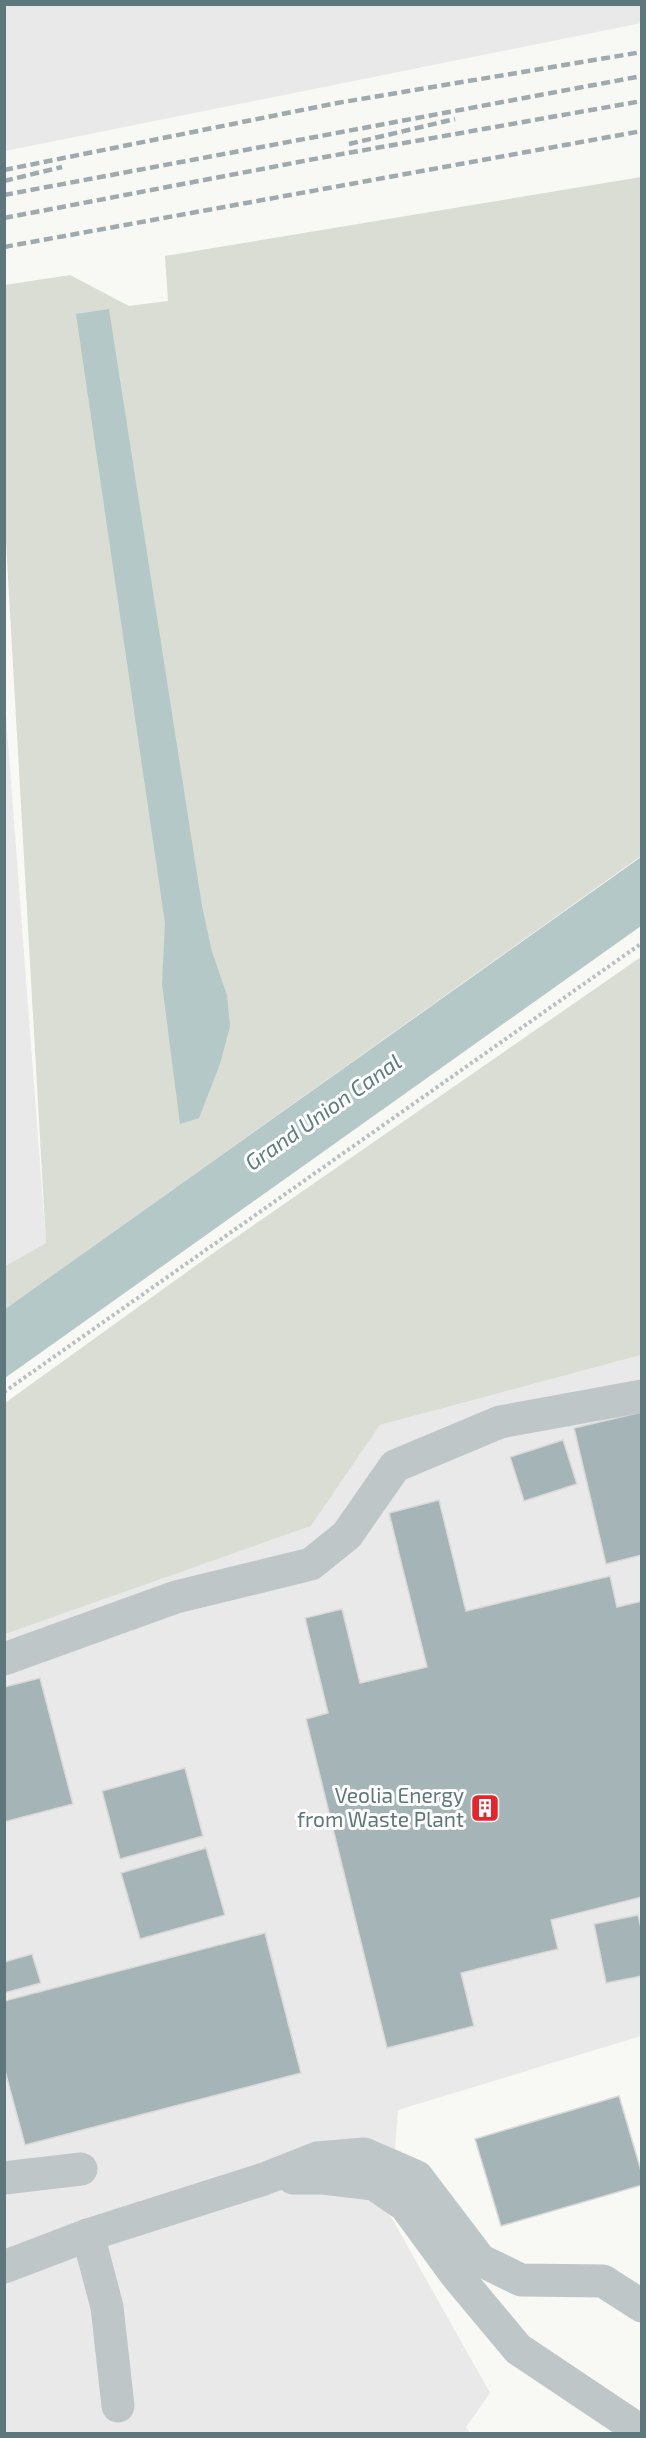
<svg xmlns="http://www.w3.org/2000/svg" width="646" height="2438" font-family="'Exo 2',sans-serif">
<style>
.built{fill:#e9e9e9}
.green{fill:#daddd4}
.water{fill:#b4c8c8}
.building{fill:#a5b4b6;stroke:#dad9d8;stroke-width:1.5}
.lines{fill:none;stroke-linecap:round;stroke-linejoin:round}
.path{stroke:#b9bfc0;stroke-width:4;stroke-dasharray:3 3;stroke-linecap:butt}
.minor{stroke:#bfc6c8;stroke-width:33}
.rail{stroke:#9eaaad;stroke-width:4.5;stroke-dasharray:9 4.5;stroke-linecap:butt}
.labels{text-anchor:middle;stroke-width:6;stroke-linejoin:round;paint-order:stroke}
.poi-label{font-size:21px;fill:#5e777c;stroke:#fff;text-anchor:end}
.water-label{font-size:22px;font-style:italic;fill:#5d7c7c;stroke:#fff}
</style>
<rect width="100%" height="100%" fill="#f8f8f5"/>
<!-- built -->
<g class="built">
<polygon points="5,4 641,4 642,23 5,151"/>
<polygon points="4,689 46,1243 5,1267 4,1267"/>
<polygon points="641,1355 641,2036 398,2110 390,2215 490,2393 466,2427 470,2433 5,2433 4,1634 311,1526 380,1425"/>
</g>
<!-- green -->
<g class="green">
<polygon points="641,177 641,856 5,1309 4,1267 46,1243 5,525 5,285 70,275 129,306 168,301 165,256"/>
<polygon points="641,957 641,1355 380,1425 311,1526 5,1634 5,1403 209,1256"/>
</g>
<!-- water -->
<g class="water">
<polygon points="109,309 202,906 212,952 227,995 230,1026 220,1064 199,1118 180,1124 162,984 165,923 76,314"/>
<polygon points="641,857 641,926 5,1378 5,1309"/>
</g>
<!-- building -->
<g class="building">
<polygon points="642,1412 642,1555 606,1564 574,1428"/>
<polygon points="563,1440 577,1484 524,1501 510,1457"/>
<polygon points="439,1500 466,1611 610,1576 617,1607 642,1601 642,1897 551,1920 558,1949 461,1973 474,2026 387,2048 306,1719 328,1713 305,1618 342,1609 360,1683 427,1667 389,1513"/>
<polygon points="40,1678 73,1804 4,1822 4,1687"/>
<polygon points="185,1768 203,1836 120,1859 102,1791"/>
<polygon points="206,1848 225,1915 140,1939 121,1873"/>
<polygon points="638,1915 642,1932 642,1976 606,1983 594,1924"/>
<polygon points="265,1933 301,2073 25,2145 4,2067 4,2001"/>
<polygon points="32,1954 41,1983 4,1993 4,1962"/>
<polygon points="619,2096 642,2174 642,2185 501,2226 475,2139"/>
</g>
<g class="lines">
<!-- path -->
<polyline class="path" points="4,1392 642,943"/>
<!-- minor -->
<g class="minor">
<polyline points="4,1659 176,1597 311,1564 347,1535 395,1466 500,1422 642,1396"/>
<polyline points="4,2178 81,2169"/>
<polyline points="293,2178 323,2178 374,2184 405,2205 457,2276 518,2349 642,2432"/>
<polyline points="88,2235 107,2307 118,2406"/>
<polyline points="4,2267 88,2235 264,2179 317,2158 364,2154 417,2177 480,2260 521,2280 603,2281 642,2306"/>
</g>
<!-- rail -->
<g class="rail">
<polyline points="349,144 455,119"/>
<polyline points="4,170 337,103 642,52"/>
<polyline points="4,181 62,167"/>
<polyline points="4,195 642,76"/>
<polyline points="4,218 325,157 642,101"/>
<polyline points="4,247 642,131"/>
</g>
</g>
<!-- icons -->
<defs>
<g id="building-square" transform="scale(1.5)"><rect x="-9" y="-9" width="18" height="18" rx="4" fill="#ea232b" stroke="#fff"/><path d="M-4-6H4V6H1V3H-1V6H-4ZM-2.5-4.3h1.7v1.8h-1.7ZM.8-4.3h1.7v1.8H.8ZM-2.5-1h1.7V.8h-1.7ZM.8-1h1.7V.8H.8Z" fill="#fff"/></g>
</defs>
<g fill-rule="evenodd">
<use href="#building-square" x="485" y="1808"/>
</g>
<g class="labels">
<!-- poi labels -->
<g class="poi-label">
<text x="464" y="1803">Veolia Energy<tspan x="464" dy="24">from Waste Plant</tspan></text>
</g>
<!-- water labels -->
<g class="water-label">
<text transform="translate(323 1112) rotate(-35)" y="8">Grand Union Canal</text>
</g>
</g>
<!-- border -->
<rect width="646" height="2438" fill="none" stroke="#5e777c" stroke-width="12"/>
</svg>
